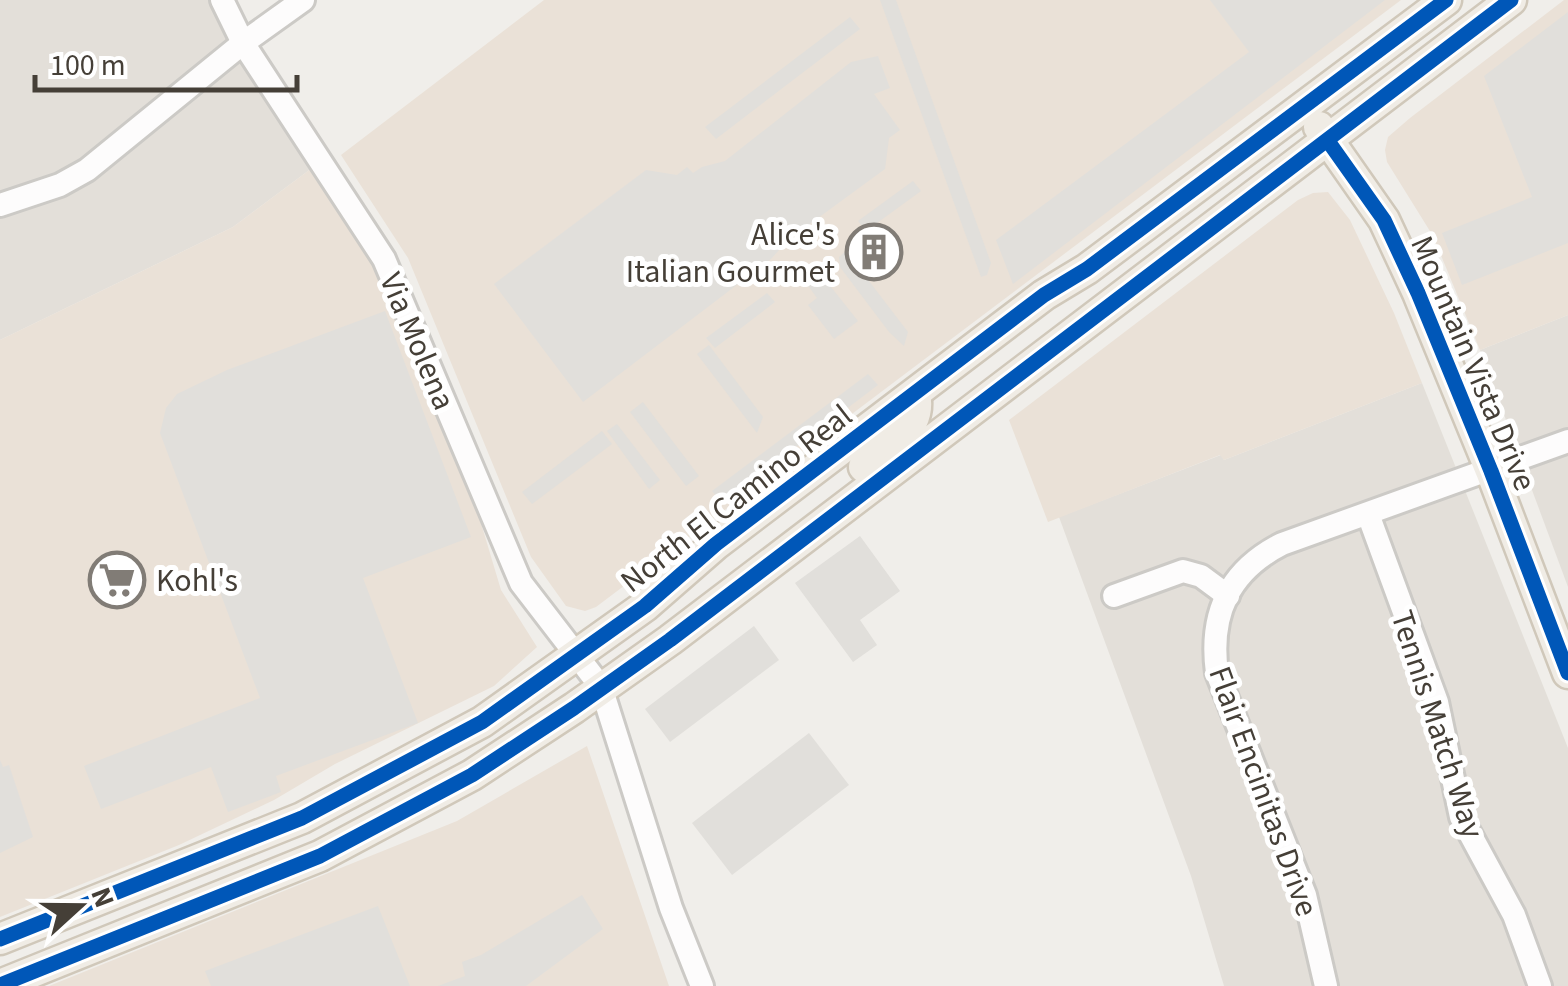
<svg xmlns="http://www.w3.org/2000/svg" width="1568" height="986" font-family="'Source Sans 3',sans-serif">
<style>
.residential{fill:#e3dfd9}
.commercial{fill:#eae1d7}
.parking{fill:#e1dfdb}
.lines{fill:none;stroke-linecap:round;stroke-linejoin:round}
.minor-casing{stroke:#cccac6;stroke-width:28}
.major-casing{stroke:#d0c8ba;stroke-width:35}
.minor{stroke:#fdfcfc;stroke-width:22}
.major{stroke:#f0ece5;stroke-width:30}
.cycleway-casing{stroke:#fff;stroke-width:21}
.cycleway{stroke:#0057b8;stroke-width:15}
.labels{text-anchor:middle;stroke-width:10;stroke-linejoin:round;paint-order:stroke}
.poi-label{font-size:32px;fill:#453f37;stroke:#fff;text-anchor:end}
.street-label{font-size:32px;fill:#453f37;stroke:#fff}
</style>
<rect width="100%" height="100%" fill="#f0eeea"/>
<!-- residential -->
<g class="residential">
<polygon points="0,0 219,0 316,165 233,227 0,340"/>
<polygon points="1568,315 1568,587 1480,350"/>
<polygon points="1422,383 1568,748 1568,986 1224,986 1191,876 1059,517 1221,455 1224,460"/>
</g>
<!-- commercial -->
<g class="commercial">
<polygon points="544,0 1401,0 596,607 585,611 566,606 531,557 408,258 341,155"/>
<polygon points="1564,0 1568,0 1568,315 1480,350 1433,236 1387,162 1385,150 1388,137 1410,118"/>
<polygon points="316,165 389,284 469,483 501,590 537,647 494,686 335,764 274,800 179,845 0,917 0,340 233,227"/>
<polygon points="1328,192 1350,220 1394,313 1422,383 1224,460 1220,455 1048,522 1009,420 1298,200 1313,193"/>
<polygon points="587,746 669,986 49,986 457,821"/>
</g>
<!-- parking -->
<g class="parking">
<polygon points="880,0 896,0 991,263 987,275 981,277"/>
<polygon points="1210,0 1385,0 1013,284 996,240 1249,52"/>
<polygon points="1568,12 1568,243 1462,285 1442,233 1532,197 1484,76"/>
<polygon points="850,17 860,29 716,139 705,127"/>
<polygon points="878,56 890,88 874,94 900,130 889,138 885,169 788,240 771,259 583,402 494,284 646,170 677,175 687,167 693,173 702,167 725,161 851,62"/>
<polygon points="913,181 921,191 866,231 858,221"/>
<polygon points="846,251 908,332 904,346 889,332 840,267 839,257"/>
<polygon points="812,263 858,321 834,339 808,305 817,298 799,273"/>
<polygon points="767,293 775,302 715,348 706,338"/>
<polygon points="385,311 471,537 363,578 418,723 276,776 281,792 228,812 211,767 101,809 84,766 260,698 160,433 166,408 177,394 227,370"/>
<polygon points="709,345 763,417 757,433 697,354"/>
<polygon points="868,374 878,385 722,503 712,491"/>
<polygon points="643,402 699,476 686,486 630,412"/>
<polygon points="617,424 660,480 649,489 607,431"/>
<polygon points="602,431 612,444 532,504 522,492"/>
<polygon points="860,536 900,591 860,620 877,645 853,662 795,583"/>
<polygon points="754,626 779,660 670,742 645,709"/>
<polygon points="809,733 849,785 732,875 692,823"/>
<polygon points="0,760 3,767 9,765 33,837 0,853"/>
<polygon points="582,895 603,929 526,986 438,986 465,976 462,962 481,955"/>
<polygon points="378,906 410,986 211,986 205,971"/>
</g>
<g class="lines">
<!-- minor casing -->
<g class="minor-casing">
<g id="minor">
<polyline points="222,0 243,43 384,259 521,583 601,687 671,908 702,986"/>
<polyline points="0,205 60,185 87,170 243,43 303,0"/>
<polyline points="1368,514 1437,702 1461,817 1514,915 1540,986"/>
<polyline points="1114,596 1183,571 1201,576 1228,596"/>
<path d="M1326 986 1305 895 1217 673C1209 614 1229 571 1282 544L1568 441"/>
</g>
</g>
<!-- major casing -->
<g class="major-casing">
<g id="major">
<polyline points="1319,127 1384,220 1418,293 1491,471 1568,673"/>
<path d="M864 467C888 447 923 429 915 394"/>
<polyline points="0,939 302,818 482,722 645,606 716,544 1044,295 1087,269 1446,0"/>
<polyline points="0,985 320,856 472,775 574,708 670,640 1511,0"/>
</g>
</g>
<!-- minor -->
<use href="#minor" class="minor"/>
<!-- major -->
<use href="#major" class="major"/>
<!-- cycleway casing -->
<g class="cycleway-casing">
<g id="cycleway">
<polyline points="1328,141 1384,220 1418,293 1491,471 1568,673"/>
<polyline points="0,939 302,818 482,722 645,606 716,544 1044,295 1087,269 1446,0"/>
<polyline points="0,985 320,856 472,775 574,708 670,640 1511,0"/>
</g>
</g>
<!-- cycleway -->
<use href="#cycleway" class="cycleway"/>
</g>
<!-- icons -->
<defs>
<g id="building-ring" transform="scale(2.875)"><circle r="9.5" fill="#fff" stroke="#817c76" stroke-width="1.5"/><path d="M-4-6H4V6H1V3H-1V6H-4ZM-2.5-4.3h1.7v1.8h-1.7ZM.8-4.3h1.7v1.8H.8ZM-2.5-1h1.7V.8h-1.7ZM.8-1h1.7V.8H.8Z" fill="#817c76"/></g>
<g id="supermarket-ring" transform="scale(2.875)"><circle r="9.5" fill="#fff" stroke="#817c76" stroke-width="1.5"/><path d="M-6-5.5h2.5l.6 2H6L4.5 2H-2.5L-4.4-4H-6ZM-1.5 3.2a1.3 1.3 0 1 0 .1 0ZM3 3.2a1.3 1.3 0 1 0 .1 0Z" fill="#817c76"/></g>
</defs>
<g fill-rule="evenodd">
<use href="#building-ring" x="874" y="252"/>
<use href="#supermarket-ring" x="117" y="580"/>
</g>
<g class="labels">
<!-- poi labels -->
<g class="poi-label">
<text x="835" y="245">Alice's<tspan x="835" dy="37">Italian Gourmet</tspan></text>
<text x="156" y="591" text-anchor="start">Kohl's</text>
</g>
<!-- street labels -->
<g class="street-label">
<text transform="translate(418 341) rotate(67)" y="11">Via Molena</text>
<text transform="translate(1474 363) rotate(67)" y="11">Mountain Vista Drive</text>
<text transform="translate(736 498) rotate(-38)" y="11">North El Camino Real</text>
<text transform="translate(1438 724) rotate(72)" y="11">Tennis Match Way</text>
<text transform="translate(1264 791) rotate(70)" y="11">Flair Encinitas Drive</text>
</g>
</g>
<!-- north arrow -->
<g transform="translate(80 906) rotate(69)" stroke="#ffffff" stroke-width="8" paint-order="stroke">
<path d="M0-8L18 38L0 25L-18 38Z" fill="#453f37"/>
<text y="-15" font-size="28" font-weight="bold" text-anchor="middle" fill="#453f37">N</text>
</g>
<!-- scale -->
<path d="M35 75v15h262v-15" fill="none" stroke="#453f37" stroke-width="5"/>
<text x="50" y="75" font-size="30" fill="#453f37" stroke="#ffffff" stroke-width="8" paint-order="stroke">100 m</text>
</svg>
